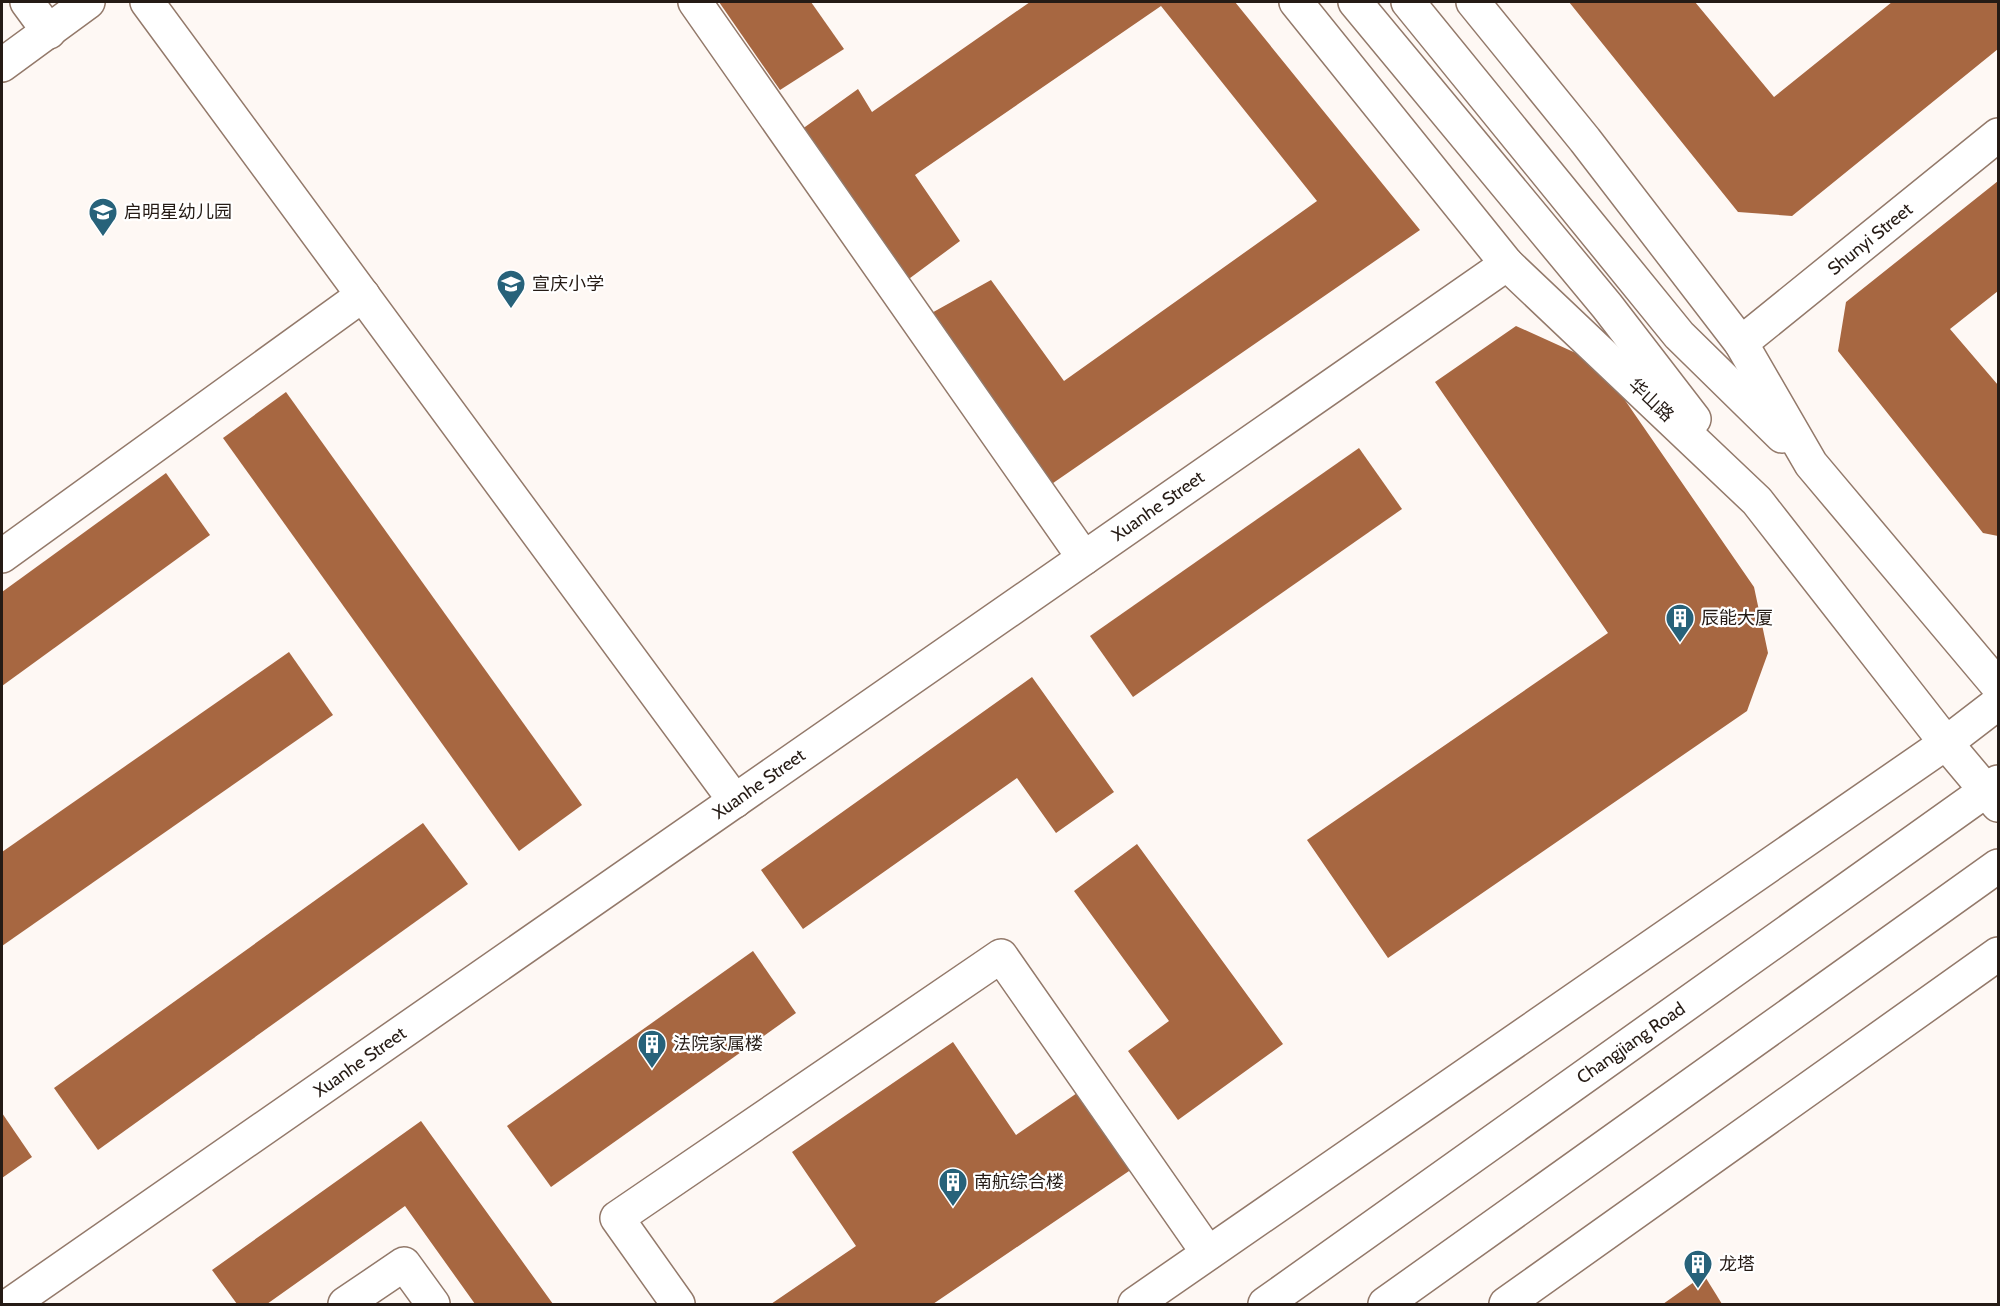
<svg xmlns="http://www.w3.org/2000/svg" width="2000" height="1306" font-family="Cabin,'Noto Sans SC',sans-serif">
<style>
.building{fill:#a76741}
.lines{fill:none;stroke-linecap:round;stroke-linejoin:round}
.minor-casing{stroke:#93796a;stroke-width:36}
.major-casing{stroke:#93796a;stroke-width:36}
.minor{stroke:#fff;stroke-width:33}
.major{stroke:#fff;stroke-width:33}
.labels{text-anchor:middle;stroke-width:4.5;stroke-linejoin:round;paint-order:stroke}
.poi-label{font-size:18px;fill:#251b15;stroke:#fff;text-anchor:start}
.street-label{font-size:18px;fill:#251b15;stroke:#fff}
</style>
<rect width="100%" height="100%" fill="#fef8f4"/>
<!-- building -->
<g class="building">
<polygon points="719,2 811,2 844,49 780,90"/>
<polygon points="1030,2 1235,2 1420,230 1043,490 928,315 991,280 1064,381 1317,201 1161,6 915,175 960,241 902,284 798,132 858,89 872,112"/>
<polygon points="1569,2 1695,2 1774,97 1892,2 1998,2 1998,49 1792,216 1738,212"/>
<polygon points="1998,181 1998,291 1950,329 1998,385 1998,536 1983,533 1838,351 1846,302"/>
<polygon points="1516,326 1600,364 1754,587 1768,653 1747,711 1388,958 1307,840 1608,633 1435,382"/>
<polygon points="286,392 582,805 519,851 223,438"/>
<polygon points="1359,448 1402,509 1133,697 1090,636"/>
<polygon points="166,473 210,535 2,686 2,592"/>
<polygon points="289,652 333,715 2,946 2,852"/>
<polygon points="1032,677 1114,792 1056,833 1017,778 803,929 761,870"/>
<polygon points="423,823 468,884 98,1150 54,1088"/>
<polygon points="1137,844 1283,1044 1178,1120 1128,1051 1169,1021 1074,891"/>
<polygon points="753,951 796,1013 551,1187 507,1126"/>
<polygon points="953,1042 1016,1135 1080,1091 1132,1169 933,1304 771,1304 856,1246 792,1152"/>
<polygon points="2,1113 32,1157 2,1178"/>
<polygon points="421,1121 553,1304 475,1304 405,1206 267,1304 237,1304 212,1270"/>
<polygon points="1704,1275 1722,1304 1663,1304"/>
</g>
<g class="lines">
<!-- minor casing -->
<g class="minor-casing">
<g id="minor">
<polyline points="27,2 49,32"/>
<polyline points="147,2 735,801"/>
<polyline points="695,2 1084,558"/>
<polyline points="2,65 88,2"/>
<polyline points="1741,343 1998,135"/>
<polyline points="2,556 363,295"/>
<polyline points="11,1304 1507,264"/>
<polyline points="345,1304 404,1264 433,1304"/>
<polyline points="678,1304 617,1218 1001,956 1208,1253"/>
</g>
</g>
<!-- major casing -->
<g class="major-casing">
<g id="major">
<polyline points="1296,2 1507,264 1757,501 1946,743 1998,805"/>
<polyline points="1355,2 1607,306 1694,419"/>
<polyline points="1408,2 1679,335 1782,436"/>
<polyline points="1473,2 1585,140 1741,343 1811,464 1998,686"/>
<polyline points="1135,1304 1946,743 1998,703"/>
<polyline points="1265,1304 1998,782"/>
<polyline points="1385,1304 1998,866"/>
<polyline points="1506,1304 1998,954"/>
</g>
</g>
<!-- minor -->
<use href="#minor" class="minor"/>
<!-- major -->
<use href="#major" class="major"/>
</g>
<!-- icons -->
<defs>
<g id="school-pin" transform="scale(1.5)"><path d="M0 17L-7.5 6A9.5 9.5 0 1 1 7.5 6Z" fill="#27627a" stroke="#fff"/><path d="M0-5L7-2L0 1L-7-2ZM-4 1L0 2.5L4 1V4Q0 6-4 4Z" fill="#fff"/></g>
<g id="building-pin" transform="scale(1.5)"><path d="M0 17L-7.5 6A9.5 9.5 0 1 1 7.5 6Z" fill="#27627a" stroke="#fff"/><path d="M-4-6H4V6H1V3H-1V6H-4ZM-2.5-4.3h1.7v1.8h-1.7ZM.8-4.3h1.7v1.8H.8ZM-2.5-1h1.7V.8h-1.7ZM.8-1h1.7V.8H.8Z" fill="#fff"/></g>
</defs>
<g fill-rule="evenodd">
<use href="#school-pin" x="103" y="212"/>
<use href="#school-pin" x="511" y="284"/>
<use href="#building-pin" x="1680" y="618"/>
<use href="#building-pin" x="652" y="1044"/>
<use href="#building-pin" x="953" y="1182"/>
<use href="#building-pin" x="1698" y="1264"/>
</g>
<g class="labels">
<!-- poi labels -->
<g class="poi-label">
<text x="124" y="218">启明星幼儿园</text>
<text x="532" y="290">宣庆小学</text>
<text x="1701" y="624">辰能大厦</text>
<text x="673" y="1050">法院家属楼</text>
<text x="974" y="1188">南航综合楼</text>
<text x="1719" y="1270">龙塔</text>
</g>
<!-- street labels -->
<g class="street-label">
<text transform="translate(1870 239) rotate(-39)" y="6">Shunyi Street</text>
<text transform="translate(1651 400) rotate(43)" y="6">华山路</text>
<text transform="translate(1158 506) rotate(-35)" y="6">Xuanhe Street</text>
<text transform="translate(759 784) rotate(-35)" y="6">Xuanhe Street</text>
<text transform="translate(1631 1043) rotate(-35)" y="6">Changjiang Road</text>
<text transform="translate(360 1062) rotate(-35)" y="6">Xuanhe Street</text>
</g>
</g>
<!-- border -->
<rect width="2000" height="1306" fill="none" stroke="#251b15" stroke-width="6"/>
</svg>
